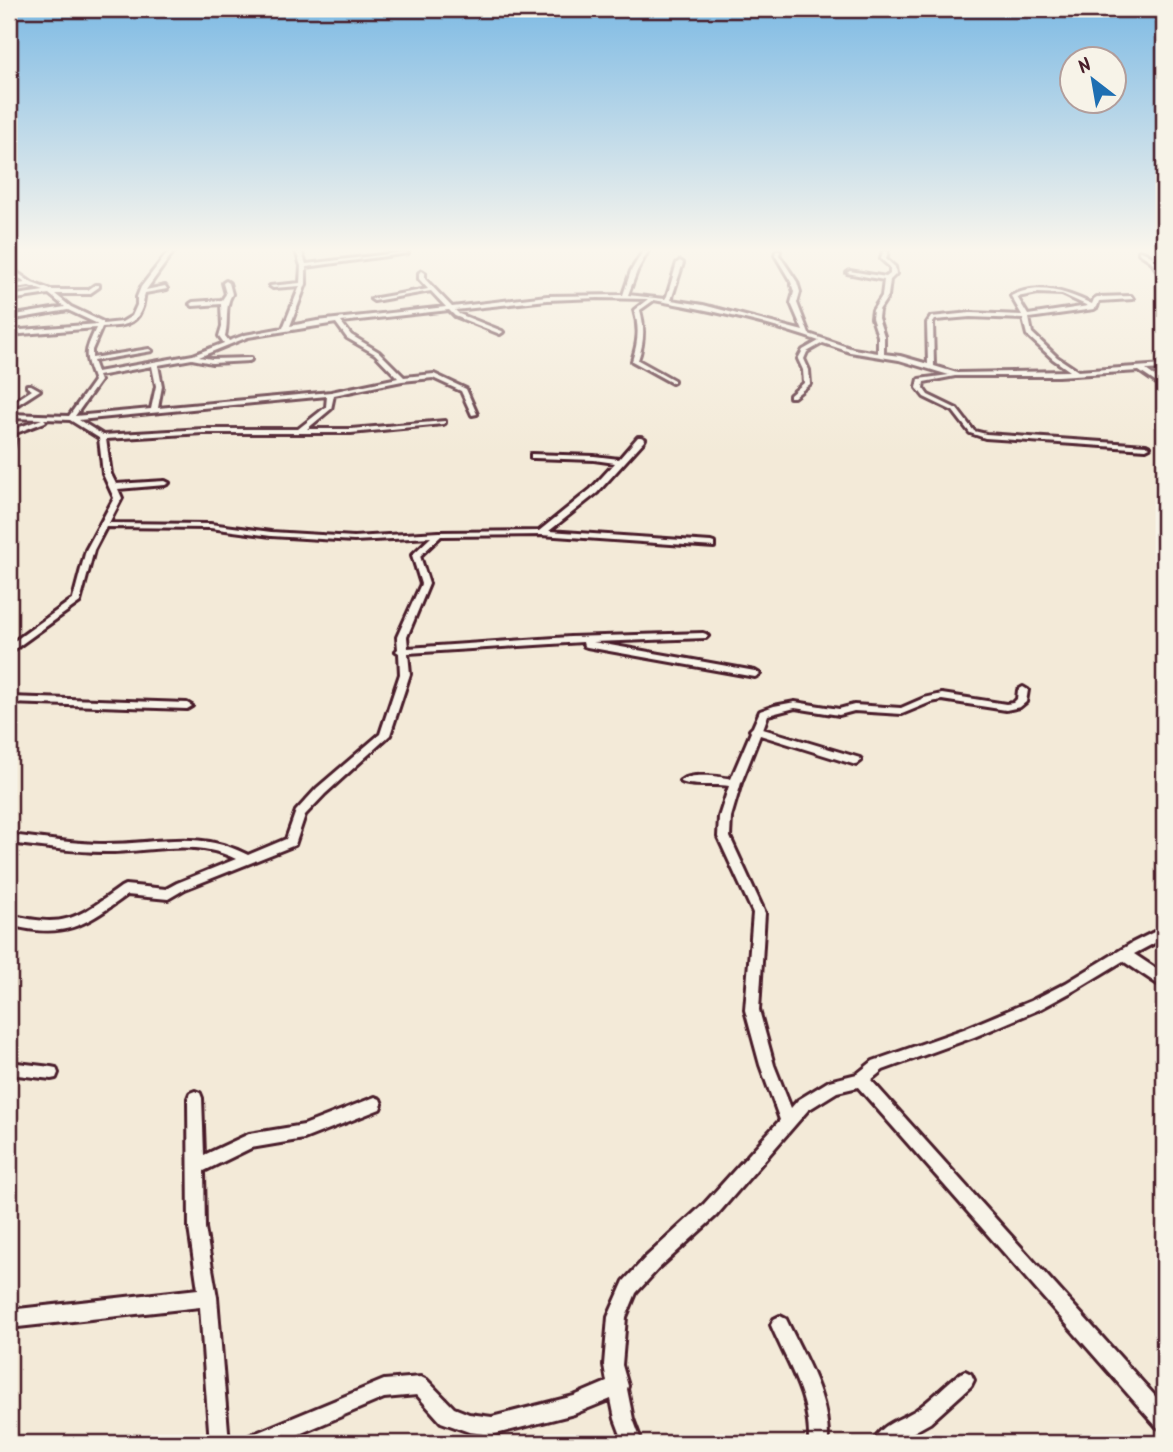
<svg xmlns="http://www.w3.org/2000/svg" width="1173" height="1452" font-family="Kalam,sans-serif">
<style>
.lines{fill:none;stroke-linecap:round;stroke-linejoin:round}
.minor-casing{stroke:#4a1f2b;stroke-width:6}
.minor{fill:#f7f3e8;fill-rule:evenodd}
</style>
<rect width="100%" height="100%" fill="#f3ead8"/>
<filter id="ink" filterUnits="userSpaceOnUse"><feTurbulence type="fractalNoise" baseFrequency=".0143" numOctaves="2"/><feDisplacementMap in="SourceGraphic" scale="14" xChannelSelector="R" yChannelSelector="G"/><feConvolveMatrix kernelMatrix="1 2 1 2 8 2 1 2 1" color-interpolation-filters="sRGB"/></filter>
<g filter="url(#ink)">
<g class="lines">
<!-- minor casing -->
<g class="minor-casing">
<g id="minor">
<path d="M169 251H174L146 290 165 286 167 289 145 293C143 299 144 304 141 310 134 327 118 326 102 327L92 350V358L149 349 152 351 93 361 97 372 193 355 224 343 219 336 222 326 221 304 193 306 190 304 193 302 222 300 226 294 223 283 226 281 229 283 232 294C224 307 229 322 225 336L229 341 245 335 283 328 300 286 273 288 270 286 300 283 301 266 296 251H301L306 264 406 252 408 253 306 267V284L290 326 317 321 446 307 431 291 374 301 371 299 428 289 419 279V273L422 271 425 273V279L452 307 547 296 623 295 631 271 643 251H648L637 271 628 295 665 299 667 296 677 263 680 261 683 263 671 300 703 305 803 331 791 303 794 292 791 282 775 255 776 251H780L779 255 797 282 800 292 797 303 809 334 853 349 878 353V336L872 318 873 310 882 296 884 280 847 273 850 271 886 277 890 274V267L881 259 883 251H888L886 259 895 267 896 274 890 280 888 296 879 310 878 318 884 336V354L900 356 928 364 927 323 931 317 970 313 1022 315 1011 296C1038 282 1067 292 1092 304L1094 299 1097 297 1131 296 1133 299 1099 301 1097 307 1094 309 1029 318 1032 333 1057 357 1078 371 1164 365V369L1146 370 1164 383V388L1139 371 1058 376H955L924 382 923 388 928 395 957 409 974 431 986 434 1146 445 1150 447 1146 449 985 438 970 433 953 411 924 397 917 388 919 379 949 375 899 360 850 352 823 343 807 352 804 359 809 370 810 384 794 397H790V395L804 383 803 370 798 359 803 350 819 341C766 322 710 310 654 300L640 310C645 328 644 343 638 360L674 380V382L672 383 632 361C638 343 640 328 634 310L648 299 598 298 547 300 455 310 459 314 502 331 503 332 500 334 455 316 449 310 341 322 351 335 379 352 404 377 434 374 466 389 477 414 472 415 461 391 433 378 402 381 334 395 331 409 307 429H351L445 421V423L443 424 351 433H203L106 439 111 474 116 484 165 481 169 483 165 485 118 489 122 498 109 523 210 524 271 532 354 537 439 532 539 531 591 489 615 463 594 460 534 458H531V454L594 456 619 459 638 437H641L645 439 644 441 597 493 549 531 711 542 714 543V547L541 535 441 536 420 556 429 584 407 637 408 648 570 637 703 633 706 634 708 636 706 638 593 642 755 671 760 674 755 677 587 647 584 646 583 642 408 653 410 674 390 735 325 794 305 815 295 845 185 889 168 899 127 895C83 927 64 939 9 925V915C66 928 75 920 121 887L125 885 166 889 177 883 236 859C196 838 150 852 107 852 74 852 42 847 9 843V835C41 838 73 844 105 844 158 844 198 829 248 855L286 839 296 811 317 788 380 734 400 674 399 653 396 651 398 649 397 637 421 584 412 555 431 537 354 541 271 536 210 528 106 527 94 550 80 602 12 651 9 652V645L73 599 86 550 114 498 103 474 99 438 70 420 44 419 46 421 45 422 16 433 13 448 9 450V434L12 425H16L17 428 42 419 9 418V414L69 416 94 381C84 354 84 354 96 328L9 335V331L98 324 68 310 9 320V316L65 307 49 294 9 300V296L44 291 29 286 9 289V285L25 283 9 270V267L32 283 51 290H88L95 285H99V287L89 294H55L71 307 103 322V324L122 322 132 316 137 305V297L141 287ZM1038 293 1062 294 1088 306 1028 315 1017 297ZM970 317 1023 319 1027 335 1053 359 1070 371 957 373 934 366 933 323 935 320ZM336 323 347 338 375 354 398 378 331 392 158 408 162 386 158 365 192 359 212 363 249 361 251 360V358L212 359 199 357 248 337ZM152 366 156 386 151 409 75 416 100 381 98 376ZM327 396 326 407 298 429H203L103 435 79 420Z"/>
<path d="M1139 251C1152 253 1163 266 1164 278H1162L1151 261 1139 253Z"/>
<polygon points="27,385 31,385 40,390 9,410 9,405 32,390 27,387"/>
<path d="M1023 687 1028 690 1026 702 1020 707 1006 710 942 700 931 702 902 714 854 711 839 715 795 708 768 715 763 729 860 758 861 761 856 765 760 735 741 783 731 817 730 837 765 913 759 1010 774 1065 791 1108 798 1100 829 1081 857 1074 873 1061 964 1029 1031 1001 1066 983 1132 943 1164 927V938L1134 954 1164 974V986L1159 985 1123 961 1075 990 1040 1009 974 1037 883 1070 871 1080 1164 1406V1429L1157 1427 858 1087 837 1092 808 1110 716 1216 658 1269 636 1293 626 1317 622 1365 628 1386 627 1389 633 1419 642 1443H624L615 1419 611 1399 574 1414 492 1435 469 1432 441 1422 417 1395 384 1398 278 1443H247L249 1436 384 1380 421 1377 427 1380 454 1408 469 1414 492 1417 574 1396 607 1382 604 1365 608 1317 624 1281 646 1257 704 1204 780 1120 760 1065 745 1010 753 913 718 837 719 817 729 786C715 783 690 788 680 781 690 773 718 776 731 779L751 732 750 730 753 727 760 711 774 706 795 702 839 709 854 705 901 708 924 698 942 694 1006 704 1013 703 1017 699 1018 690Z"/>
<polygon points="9,697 187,703 192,706 187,709 9,703"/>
<polygon points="9,1062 51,1067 56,1068 58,1073 56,1078 51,1079 9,1074"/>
<polygon points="195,1091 200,1093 202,1098 204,1155 249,1134 304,1125 375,1097 380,1099 382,1104 380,1109 304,1139 251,1148 204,1171 205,1228 217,1297 229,1443 210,1443 200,1307 9,1328 9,1310 198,1289 189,1228 188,1098 190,1093"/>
<path d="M780 1316 786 1319C805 1359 830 1398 828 1443H809C811 1398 788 1365 771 1325L774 1319Z"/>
<path d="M965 1371 971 1374 974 1380 971 1386 930 1423 894 1443H873C880 1424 900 1420 916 1410 931 1400 945 1385 959 1374Z"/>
</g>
</g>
<!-- minor -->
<use href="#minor" class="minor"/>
</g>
</g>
<!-- sky -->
<linearGradient id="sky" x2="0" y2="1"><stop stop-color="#7dbae4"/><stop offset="0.55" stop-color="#faf6ed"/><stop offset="1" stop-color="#faf6ed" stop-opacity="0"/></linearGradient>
<rect width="1173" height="454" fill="url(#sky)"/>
<!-- margin -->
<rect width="1173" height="1452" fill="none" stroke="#f7f3e8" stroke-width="35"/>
<rect x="18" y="18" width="1138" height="1417" fill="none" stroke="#4a1f2b" stroke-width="2.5" filter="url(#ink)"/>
<!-- north arrow -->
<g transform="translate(1093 80) rotate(329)"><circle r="33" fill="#f7f3e8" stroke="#b29e9c" stroke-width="2"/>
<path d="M0-5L12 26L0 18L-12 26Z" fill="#1f6fb2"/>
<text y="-10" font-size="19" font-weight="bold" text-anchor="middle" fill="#4a1f2b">N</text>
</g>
</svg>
